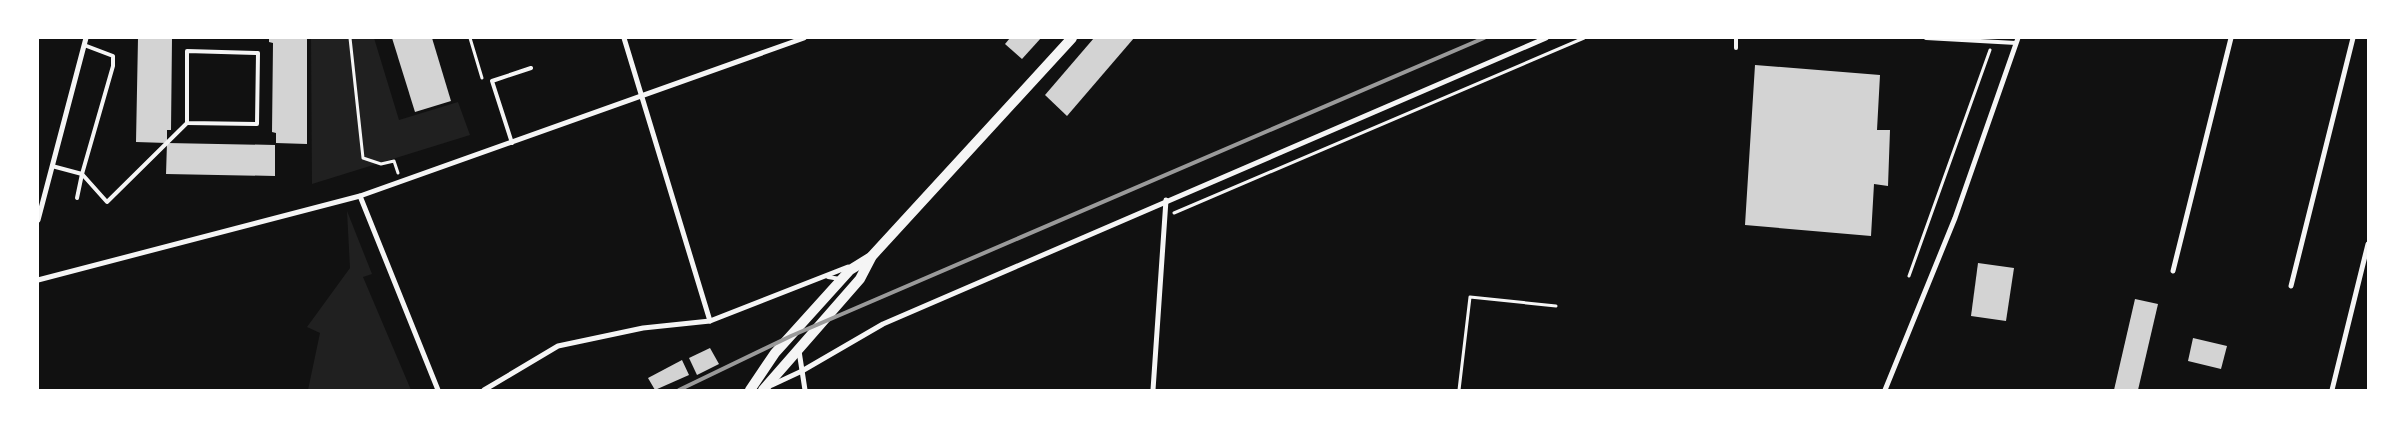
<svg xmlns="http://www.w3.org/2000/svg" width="2406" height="428" font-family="Georgia,serif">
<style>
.green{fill:#202020}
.building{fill:#d3d3d3}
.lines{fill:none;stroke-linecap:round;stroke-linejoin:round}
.path{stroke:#f5f5f5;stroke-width:3}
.service{stroke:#f5f5f5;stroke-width:4}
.minor{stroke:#f5f5f5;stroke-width:5}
.secondary{stroke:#f5f5f5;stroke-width:10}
.rail{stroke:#9a9a9a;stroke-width:4}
</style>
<rect width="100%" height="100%" fill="#111"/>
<!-- green -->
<g class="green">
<polygon points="311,38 374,38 399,120 458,102 470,135 312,184"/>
<polygon points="347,211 372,274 363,277 411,390 308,390 320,333 307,327 350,268"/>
</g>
<!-- building -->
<g class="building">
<polygon points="138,38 172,38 171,130 167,130 167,143 136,142"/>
<polygon points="269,38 307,38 307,144 276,143 276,133 272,132 273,43 269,42"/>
<polygon points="392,38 432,38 451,101 415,112"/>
<polygon points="1010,38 1041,38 1022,59 1005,44"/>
<polygon points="1094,38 1134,38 1067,116 1045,95"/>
<polygon points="1755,65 1880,75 1877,130 1890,130 1888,186 1874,184 1871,236 1745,225"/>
<polygon points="167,143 275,145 275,176 166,174"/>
<polygon points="1978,263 2014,268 2006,321 1971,316"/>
<polygon points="2135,299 2158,304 2138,390 2114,390"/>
<polygon points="2193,338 2227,346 2221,369 2188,361"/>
<polygon points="710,348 719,364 697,375 689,358"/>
<polygon points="682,360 689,375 655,390 648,378"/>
</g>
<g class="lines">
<!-- path -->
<g class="path">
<polyline points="350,38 363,158 381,164 394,161 398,173"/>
<polyline points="470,38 482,78"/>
<polyline points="1174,213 1584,38"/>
<polyline points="1909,276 1990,50"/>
<polyline points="1459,390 1470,297 1556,306"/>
</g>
<!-- service -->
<g class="service">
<polyline points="1926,38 2016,43"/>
<polyline points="1736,48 1736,38"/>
<polygon points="187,51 258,53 257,124 187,123"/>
<polyline points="512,143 492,81 531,68"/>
<polyline points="52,166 82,174 107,202 187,123"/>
<polyline points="77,198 82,174 113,66 113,56 84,45"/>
<polyline points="828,277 840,279"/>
</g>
<!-- minor -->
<g class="minor">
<polyline points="624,38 710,321"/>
<polyline points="360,196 438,390"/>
<polyline points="38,220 86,38"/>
<polyline points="2173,271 2231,38"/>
<polyline points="38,280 360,196 804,38"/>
<polyline points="2291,286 2353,38"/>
<polyline points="799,351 805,390"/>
<polyline points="772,385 802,371 883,324 1546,38"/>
<polyline points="484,390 558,346 643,328 710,321 848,267"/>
<polyline points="1153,390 1166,200"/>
<polyline points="1885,390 1955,218 2018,38"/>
<polyline points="2332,390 2368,244"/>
</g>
<!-- secondary -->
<g class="secondary">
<polyline points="750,390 775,353 850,270 871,257"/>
<polyline points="763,390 860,279 872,256 1072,38"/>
</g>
<!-- rail -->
<polyline class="rail" points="679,390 791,336 1484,38"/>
</g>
<!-- border -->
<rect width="2406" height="428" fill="none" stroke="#ffffff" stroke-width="78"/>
</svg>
